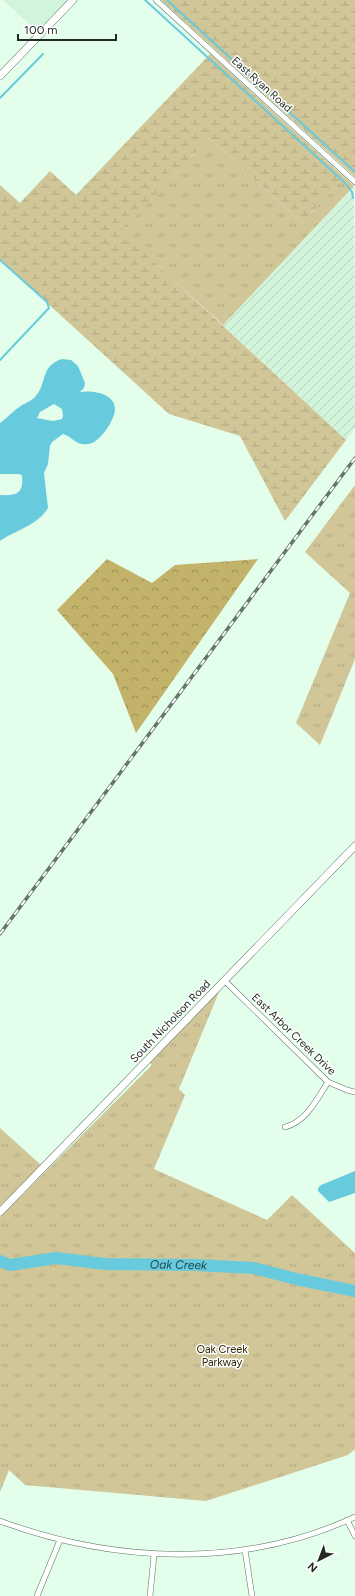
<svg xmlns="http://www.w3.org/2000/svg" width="355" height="1596" font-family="Figtree,sans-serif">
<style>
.built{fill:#d2f4db}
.industrial{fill:url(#industrial-furrows)}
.grass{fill:url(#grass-tufts)}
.forest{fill:url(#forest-crowns)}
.wetland{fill:url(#wetland-marsh)}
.water{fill:#68cbdd;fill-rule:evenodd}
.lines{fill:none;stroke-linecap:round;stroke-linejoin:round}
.stream{stroke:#68cbdd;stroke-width:2}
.river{stroke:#68cbdd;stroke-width:12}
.street-casing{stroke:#5b7262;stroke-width:6}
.secondary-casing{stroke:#5b7262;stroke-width:8}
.street{stroke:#fff;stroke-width:5}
.secondary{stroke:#fff;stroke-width:7}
.rail-casing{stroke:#657569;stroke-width:3.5}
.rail{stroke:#fff;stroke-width:2;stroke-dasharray:6;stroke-linecap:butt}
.labels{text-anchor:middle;stroke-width:3;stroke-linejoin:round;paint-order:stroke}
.street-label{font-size:11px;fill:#222c25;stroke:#fff}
.park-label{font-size:11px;fill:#302907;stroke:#fff}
.water-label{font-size:12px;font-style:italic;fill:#19464e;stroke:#fff}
</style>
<defs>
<pattern id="industrial-furrows" width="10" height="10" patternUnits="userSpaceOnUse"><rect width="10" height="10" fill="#d2f4db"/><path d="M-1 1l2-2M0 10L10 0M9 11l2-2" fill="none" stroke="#b4d1bc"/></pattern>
<pattern id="grass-tufts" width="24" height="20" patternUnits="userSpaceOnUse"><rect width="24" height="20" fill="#d1c698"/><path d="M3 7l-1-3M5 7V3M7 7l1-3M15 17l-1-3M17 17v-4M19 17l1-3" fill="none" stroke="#b3aa83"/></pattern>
<pattern id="forest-crowns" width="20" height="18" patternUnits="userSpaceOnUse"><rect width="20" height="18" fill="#c3b269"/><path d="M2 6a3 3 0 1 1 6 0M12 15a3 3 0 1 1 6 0" fill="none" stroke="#9e9156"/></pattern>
<pattern id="wetland-marsh" width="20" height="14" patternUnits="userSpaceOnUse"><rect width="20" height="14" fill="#d1c698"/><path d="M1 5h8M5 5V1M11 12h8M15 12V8" fill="none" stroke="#b3aa83"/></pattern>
</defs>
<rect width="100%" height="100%" fill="#e3feeb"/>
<!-- built -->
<polygon class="built" points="3,0 67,0 37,31"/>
<!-- industrial -->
<polygon class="industrial" points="354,186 355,428 346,440 223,325"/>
<!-- grass -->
<g class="grass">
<polygon points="209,138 302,223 344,177 354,186 223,325 120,231"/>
<polygon points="355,485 355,659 320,745 296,723 350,593 305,552"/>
<polygon points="215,989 219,992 179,1089 185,1095 154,1169 267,1220 292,1195 355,1253 355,1449 348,1455 206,1501 25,1485 9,1470 0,1492 0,1217 152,1065 147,1060"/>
<polygon points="0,1128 41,1165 0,1206"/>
</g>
<!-- forest -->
<polygon class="forest" points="107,559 152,583 175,565 258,559 136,733 113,674 57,610"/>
<!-- wetland -->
<g class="wetland">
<polygon points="161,0 355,0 355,177"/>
<polygon points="210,54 344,177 302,223 209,138 121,231 346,440 285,521 240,436 169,414 0,260 0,185 20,203 50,171 76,195"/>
</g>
<!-- water -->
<g class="water">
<path d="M62 359 71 360 78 366 85 383 84 388 80 392C92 390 115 393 115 409 115 420 99 444 88 444 75 446 72 436 63 434L52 442 50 446 48 464 44 473 48 508C38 525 16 530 0 541V495C17 496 24 493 22 475L18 474H0V423C7 418 14 410 22 405 26 403 31 401 35 397 48 383 39 367 62 359ZM54 404 62 409 63 416 62 419 53 421 37 418 40 412Z"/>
<polygon points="355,1171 355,1193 329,1202 318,1191 318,1188 321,1185"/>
</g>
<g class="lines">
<!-- stream -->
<g class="stream">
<polyline points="145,0 345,183 352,192 353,198"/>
<polyline points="167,0 355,172"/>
<polyline points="0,98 43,54"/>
<polyline points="0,260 47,302 49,308 0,360"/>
</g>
<!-- river -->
<path class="river" id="s1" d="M0 1261 10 1265 56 1258 105 1264 195 1265 254 1268 296 1279 355 1291"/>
<!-- street casing -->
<g class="street-casing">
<g id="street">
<polyline points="156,0 355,182"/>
<polyline points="225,981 328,1082 347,1090 355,1092"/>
<path d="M285 1127C306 1122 317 1099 328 1082"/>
<polyline points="347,1520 355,1536"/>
<path d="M0 1521C114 1563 243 1569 355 1517"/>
<polyline points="245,1550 252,1596"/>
<polyline points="37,1596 60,1540"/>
<polyline points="150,1596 154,1555"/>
</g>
</g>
<!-- secondary casing -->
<g class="secondary-casing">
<g id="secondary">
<polyline points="0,76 73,0"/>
<polyline points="0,1212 355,846"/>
</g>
</g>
<!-- street -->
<use href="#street" class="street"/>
<!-- secondary -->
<use href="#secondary" class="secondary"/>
<!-- rail casing -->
<g class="rail-casing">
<polyline id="rail" points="0,934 355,458"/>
</g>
<!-- rail -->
<use href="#rail" class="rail"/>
</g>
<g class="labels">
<!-- street labels -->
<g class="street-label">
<text transform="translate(262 84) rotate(42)" y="4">East Ryan Road</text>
<text transform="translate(170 1021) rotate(-46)" y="4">South Nicholson Road</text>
<text transform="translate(294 1034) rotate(44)" y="4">East Arbor Creek Drive</text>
</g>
<!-- park labels -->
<g class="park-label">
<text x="222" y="1353">Oak Creek<tspan x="222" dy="13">Parkway</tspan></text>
</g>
<!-- water labels -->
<g class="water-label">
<text dy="4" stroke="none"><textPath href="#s1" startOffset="180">Oak Creek</textPath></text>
</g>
</g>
<!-- north arrow -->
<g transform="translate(319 1560) rotate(222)" stroke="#ffffff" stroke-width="3" paint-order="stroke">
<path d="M0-3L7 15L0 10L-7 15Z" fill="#222c25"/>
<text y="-6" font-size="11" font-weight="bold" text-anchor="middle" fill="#222c25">N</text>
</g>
<!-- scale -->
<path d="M18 34v6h98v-6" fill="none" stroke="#222c25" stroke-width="2"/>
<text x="24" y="34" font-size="12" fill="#222c25" stroke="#ffffff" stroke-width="3" paint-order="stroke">100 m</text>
</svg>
